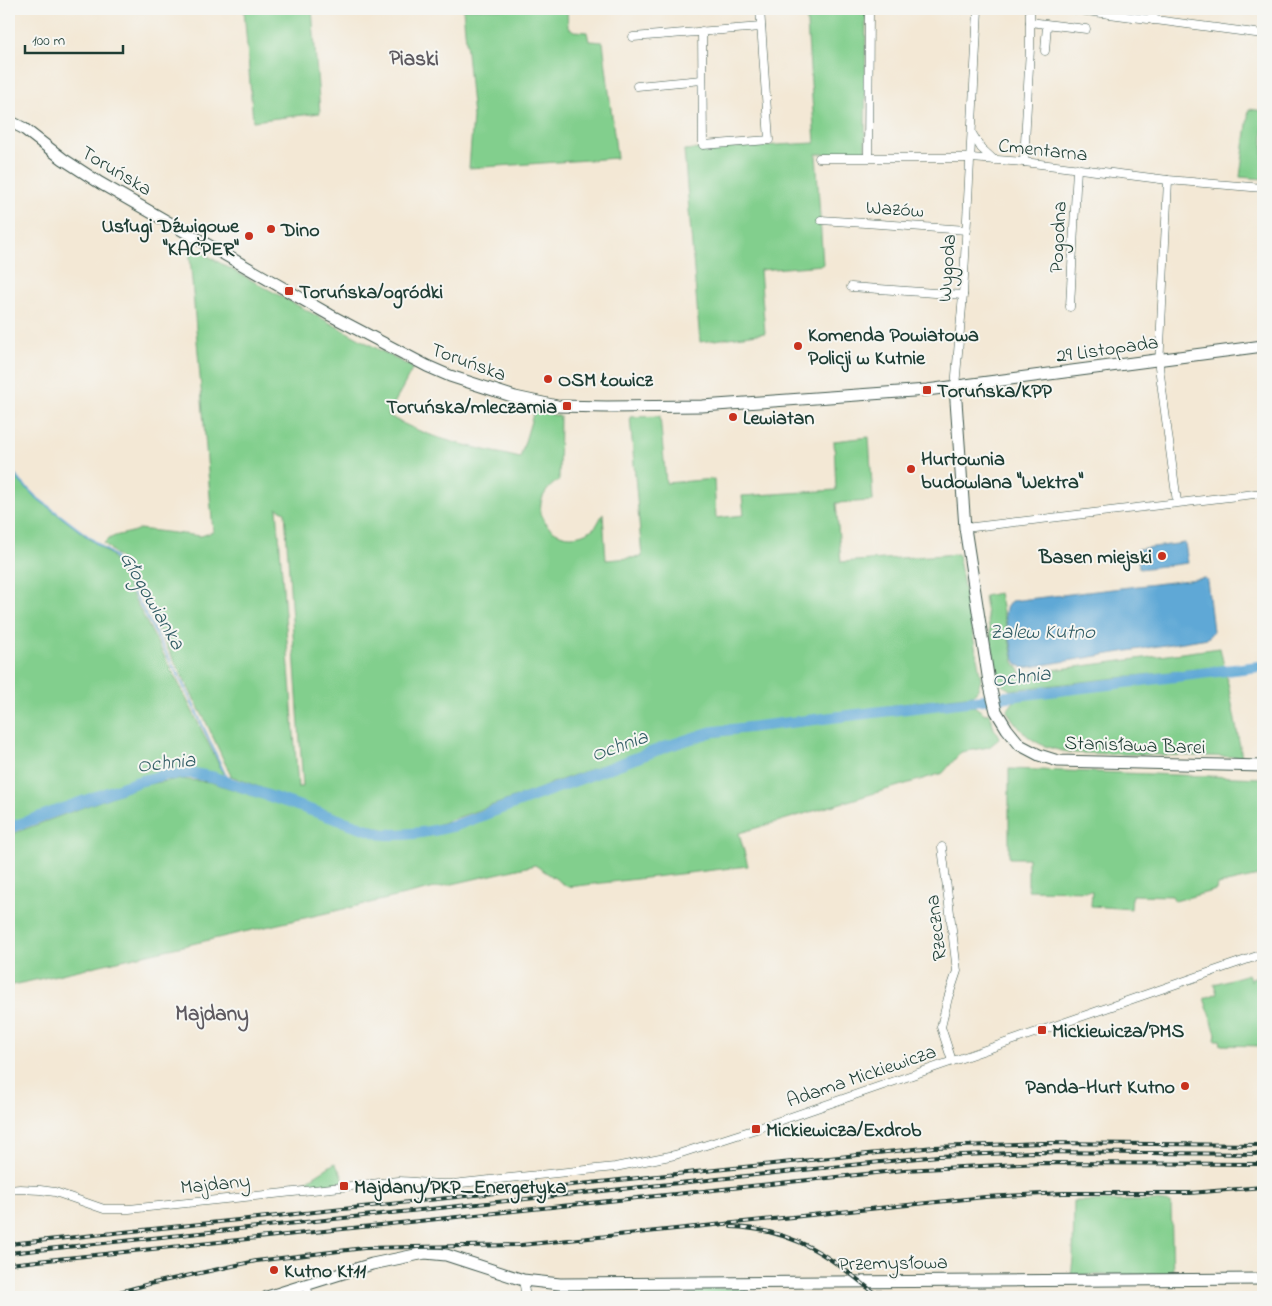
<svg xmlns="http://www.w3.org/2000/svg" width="1272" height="1306" font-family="'Indie Flower',sans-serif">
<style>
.green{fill:#82cf8d;stroke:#508660;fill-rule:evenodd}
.water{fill:#5ea8d6;stroke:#3e7285}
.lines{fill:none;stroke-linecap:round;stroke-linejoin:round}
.stream{stroke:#5ea8d6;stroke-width:2}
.river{stroke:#5ea8d6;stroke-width:11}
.street-casing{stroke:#3f574c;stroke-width:9}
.secondary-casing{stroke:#3f574c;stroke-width:13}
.street{stroke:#fff;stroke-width:8}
.secondary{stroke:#fff;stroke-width:11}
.rail-casing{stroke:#1f3d34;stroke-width:4}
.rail{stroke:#f6f6f2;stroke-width:2;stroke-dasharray:5.5;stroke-linecap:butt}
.poi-dot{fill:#c8321e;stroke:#f6f6f2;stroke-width:2}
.labels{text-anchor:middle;stroke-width:4;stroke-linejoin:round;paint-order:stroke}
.street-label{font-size:20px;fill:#1f3d34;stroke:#f6f6f2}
.poi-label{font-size:20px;font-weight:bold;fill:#1f3d34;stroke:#f6f6f2;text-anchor:start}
.neighbourhood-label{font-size:21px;font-weight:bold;fill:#5e5a60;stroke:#f6f6f2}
.water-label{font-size:21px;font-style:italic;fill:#325d65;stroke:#f6f6f2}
</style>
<rect width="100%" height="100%" fill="#f6f6f2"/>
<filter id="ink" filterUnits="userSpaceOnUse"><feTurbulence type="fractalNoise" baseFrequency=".02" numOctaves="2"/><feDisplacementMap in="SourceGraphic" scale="10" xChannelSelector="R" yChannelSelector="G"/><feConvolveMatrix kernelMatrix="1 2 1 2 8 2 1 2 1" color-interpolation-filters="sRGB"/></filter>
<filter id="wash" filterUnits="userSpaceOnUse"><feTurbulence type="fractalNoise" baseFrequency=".0096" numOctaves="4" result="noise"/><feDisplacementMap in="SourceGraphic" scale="20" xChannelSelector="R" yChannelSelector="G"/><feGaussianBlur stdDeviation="1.12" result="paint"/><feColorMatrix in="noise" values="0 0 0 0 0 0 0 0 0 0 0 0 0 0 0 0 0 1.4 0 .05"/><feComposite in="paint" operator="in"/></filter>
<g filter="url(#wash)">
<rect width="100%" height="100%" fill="#f3e8d5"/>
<!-- green -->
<g class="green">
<polygon points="244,9 312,9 320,113 253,121"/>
<polygon points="463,9 567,9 568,27 574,31 587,32 589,41 603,42 617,158 469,168 473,117"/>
<polygon points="806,9 866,9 865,153 816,154 823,265 760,270 765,333 700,342 684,150 815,143"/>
<polygon points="1249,109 1263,111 1263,179 1240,177"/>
<path d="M189 245 229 268 413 368 388 415C428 440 475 447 520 458L534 411 560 416 559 480C515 508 559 556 595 527 598 524 600 518 603 514L606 560 642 557 630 417 660 416 666 483 714 479 716 518 744 515 742 496 836 490 834 441 869 437 873 501 836 503 841 562 958 554 981 679 978 689 973 695 702 730 552 783 542 788 428 828 390 831 355 821 326 810 310 807 231 776 206 722 122 561 104 543C115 532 126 536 139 529L201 536 213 532ZM277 508 285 512 303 787H298Z"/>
<polygon points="9,468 17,479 35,497 112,556 180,686 223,773 222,776 189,771 163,772 146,775 9,824"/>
<polygon points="999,593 1014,662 1022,674 1220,648 1224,666 1010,690 998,682 984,596"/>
<path d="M1226 673 1242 757 1075 753C1041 748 1026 741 1007 711L1014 701 1024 699Z"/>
<polygon points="974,706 985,714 990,713 994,729 998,733 999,739 989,747 961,752 943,773 739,833 748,866 568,887 535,865 9,986 9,835 143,785 179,779 210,782 369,833 398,839 430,836 459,828 641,760 710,737 951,707"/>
<polygon points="1009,769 1263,778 1263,875 1217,885 1216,890 1175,901 1172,896 1132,895 1131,909 1091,906 1092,891 1028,890 1028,858 1009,858"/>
<polygon points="1248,974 1251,981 1251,978 1263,975 1263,1046 1221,1045 1220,1040 1215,1040 1216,1034 1204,998 1217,993 1214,984"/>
<polygon points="335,1163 345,1181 345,1182 295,1188"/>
<polygon points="1074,1201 1155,1201 1171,1203 1173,1275 1071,1275 1073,1259"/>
<polygon points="688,1288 747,1288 748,1297 690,1297"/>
</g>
<!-- water -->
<g class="water">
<polygon points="1185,543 1188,563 1139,569 1137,549"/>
<polygon points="1205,578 1207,580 1213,631 1208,638 1024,668 1018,665 1014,658 1005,615 1006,608 1011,601"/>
</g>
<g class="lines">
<!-- stream -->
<polyline class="stream" points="9,466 18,479 36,497 114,556 188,694 229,783"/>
<!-- river -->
<path class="river" d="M9 828 137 782 164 775 190 773 213 777 381 834C407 836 429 832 454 826L668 746 711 732 1263 666"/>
</g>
</g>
<g filter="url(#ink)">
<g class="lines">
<!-- street casing -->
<g class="street-casing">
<g id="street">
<polyline points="1071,9 1263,34"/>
<polyline points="1153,20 1154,9"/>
<polyline points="1030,22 1086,29"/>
<polyline points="702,31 703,145 769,140 760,9"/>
<polyline points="633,37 761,27"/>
<polyline points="1045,51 1047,25"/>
<polyline points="637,86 702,80"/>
<polyline points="973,135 981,148 994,160"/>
<polyline points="868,157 869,9"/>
<polyline points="819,158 971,158 1024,162 1168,180 1263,188"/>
<polyline points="1024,162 1030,48 1030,9"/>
<polyline points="1168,180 1159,367 1177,502"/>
<polyline points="821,220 967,230"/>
<polyline points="851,287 963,295"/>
<polyline points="1070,307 1077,168"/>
<polyline points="955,387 963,295 978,9"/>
<polyline points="965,528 1263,493"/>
<polyline points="942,847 957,971 948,998 941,1027 952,1061"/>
<path d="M9 1190 20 1189 40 1190 55 1192 104 1209H129L399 1181C417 1181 434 1185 452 1184L615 1167 675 1155 756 1129 1263 954"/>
<polyline points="523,1280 526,1297"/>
<polyline points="305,1284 310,1297"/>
</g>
</g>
<!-- secondary casing -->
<g class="secondary-casing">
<g id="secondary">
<polyline points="9,121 23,128 63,159 100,183 330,315 427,366 450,376 515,397 557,406 607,407 702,406 927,390 1263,346"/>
<polyline points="955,387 965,528 989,682 996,711 1007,729 1020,745 1039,755 1058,761 1263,766"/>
<polyline points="267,1297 372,1264 425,1253 446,1255 523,1280 560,1284 1263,1279"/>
</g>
</g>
<!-- street -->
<use href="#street" class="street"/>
<!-- secondary -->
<use href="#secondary" class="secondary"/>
<!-- rail casing -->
<g class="rail-casing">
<g id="rail">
<path d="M731 1227C795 1229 833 1258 879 1297"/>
<polyline points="9,1244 934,1147 1041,1143 1263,1145"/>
<polyline points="9,1253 938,1156 1033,1152 1263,1154"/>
<polyline points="9,1264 904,1170 1041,1163 1263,1164"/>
<polyline points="101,1297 149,1284 256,1261 364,1248 521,1245 985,1197 1063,1193 1190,1193 1263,1187"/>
</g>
</g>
<!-- rail -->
<use href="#rail" class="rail"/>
</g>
</g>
<!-- markers -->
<g class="poi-dot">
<circle cx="271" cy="229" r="5"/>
<circle cx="249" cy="236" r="5"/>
<rect x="284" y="286" width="10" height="10" rx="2.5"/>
<circle cx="798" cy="346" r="5"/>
<circle cx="548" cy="379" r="5"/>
<rect x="922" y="385" width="10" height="10" rx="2.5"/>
<rect x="562" y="401" width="10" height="10" rx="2.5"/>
<circle cx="733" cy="417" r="5"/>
<circle cx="911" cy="469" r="5"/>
<circle cx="1162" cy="556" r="5"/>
<rect x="1037" y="1025" width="10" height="10" rx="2.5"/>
<circle cx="1185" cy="1086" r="5"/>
<rect x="751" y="1124" width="10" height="10" rx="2.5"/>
<rect x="339" y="1181" width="10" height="10" rx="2.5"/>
<circle cx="274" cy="1270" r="5"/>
</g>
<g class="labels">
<!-- street labels -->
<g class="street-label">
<text transform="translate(1043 149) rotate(6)" y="7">Cmentarna</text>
<text transform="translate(117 170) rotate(31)" y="7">Toruńska</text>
<text transform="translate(895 208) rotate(4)" y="7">Wazów</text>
<text transform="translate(1057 237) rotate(-87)" y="7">Pogodna</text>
<text transform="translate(946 268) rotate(-86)" y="7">Wygoda</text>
<text transform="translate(1107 348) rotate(-8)" y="7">29 Listopada</text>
<text transform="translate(469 361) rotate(20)" y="7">Toruńska</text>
<text transform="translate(1135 744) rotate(2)" y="7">Stanisława Barei</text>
<text transform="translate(935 928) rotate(-97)" y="7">Rzeczna</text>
<text transform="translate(861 1075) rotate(-19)" y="7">Adama Mickiewicza</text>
<text transform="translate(215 1183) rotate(-6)" y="7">Majdany</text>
<text transform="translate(893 1262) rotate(-1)" y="7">Przemysłowa</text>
</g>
<!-- poi labels -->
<g class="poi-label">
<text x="239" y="232" text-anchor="end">Usługi Dźwigowe<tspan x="239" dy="23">"KACPER"</tspan></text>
<text x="281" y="236">Dino</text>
<text x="299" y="298">Toruńska/ogródki</text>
<text x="808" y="341">Komenda Powiatowa<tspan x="808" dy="23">Policji w Kutnie</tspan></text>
<text x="558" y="386">OSM Łowicz</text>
<text x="937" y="397">Toruńska/KPP</text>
<text x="557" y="413" text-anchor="end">Toruńska/mleczarnia</text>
<text x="743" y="424">Lewiatan</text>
<text x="921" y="465">Hurtownia<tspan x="921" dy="23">budowlana "Wektra"</tspan></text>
<text x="1152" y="563" text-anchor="end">Basen miejski</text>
<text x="1052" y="1037">Mickiewicza/PMS</text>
<text x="1175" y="1093" text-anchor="end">Panda-Hurt Kutno</text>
<text x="766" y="1136">Mickiewicza/Exdrob</text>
<text x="354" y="1193">Majdany/PKP_Energetyka</text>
<text x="284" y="1277">Kutno Kt11</text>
</g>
<!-- neighbourhood labels -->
<g class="neighbourhood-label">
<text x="414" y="65">Piaski</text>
<text x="212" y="1020">Majdany</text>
</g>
<!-- water labels -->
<g class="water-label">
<text transform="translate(153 600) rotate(60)" y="7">Głogowianka</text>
<text x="1042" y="638">Zalew Kutno</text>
<text transform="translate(1021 676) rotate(-7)" y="7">Ochnia</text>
<text transform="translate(619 745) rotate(-20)" y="7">Ochnia</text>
<text transform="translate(166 762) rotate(-6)" y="7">Ochnia</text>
</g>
</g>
<!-- margin -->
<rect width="1272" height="1306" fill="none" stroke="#f6f6f2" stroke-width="30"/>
<!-- scale -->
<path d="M25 45v8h98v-8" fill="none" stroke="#1f3d34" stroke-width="2.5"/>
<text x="32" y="45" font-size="15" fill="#1f3d34" stroke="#f6f6f2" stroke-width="4" paint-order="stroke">100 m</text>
</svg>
